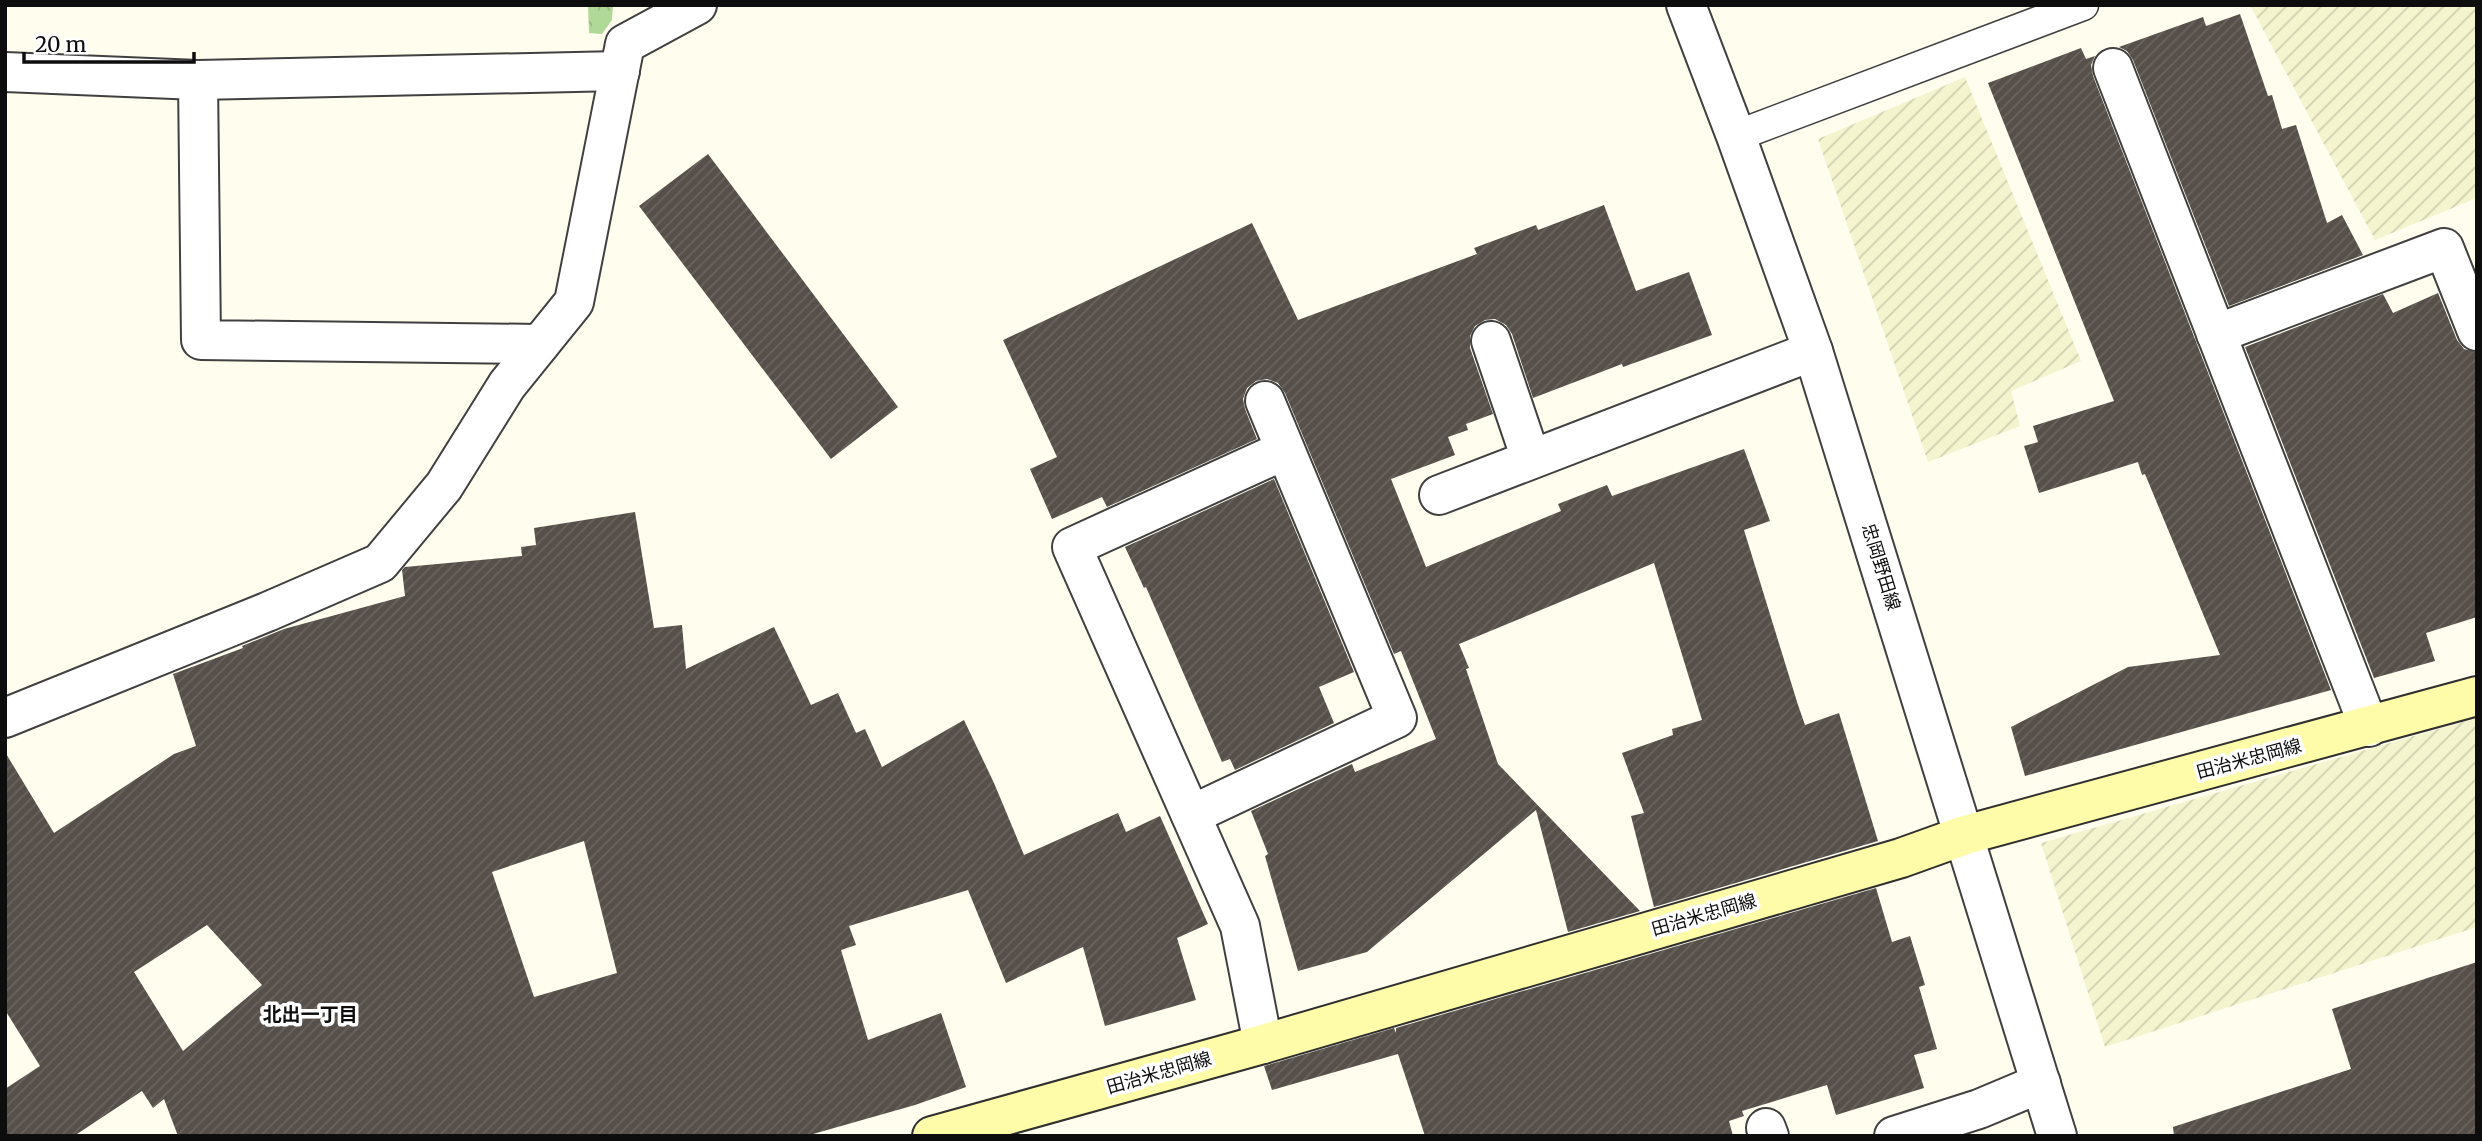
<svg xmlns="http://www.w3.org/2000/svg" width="2482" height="1141" font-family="Merriweather,'Noto Sans JP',serif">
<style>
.farmland{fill:url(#farmland-furrows)}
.forest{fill:url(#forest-crowns)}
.building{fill:url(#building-hatch);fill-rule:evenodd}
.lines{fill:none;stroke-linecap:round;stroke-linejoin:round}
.service-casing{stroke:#404040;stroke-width:33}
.minor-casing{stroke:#404040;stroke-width:42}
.tertiary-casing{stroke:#404040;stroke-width:42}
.secondary-casing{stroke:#2f2f2f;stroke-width:42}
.service{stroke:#fff;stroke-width:30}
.minor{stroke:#fff;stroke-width:38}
.tertiary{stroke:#fff;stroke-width:38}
.secondary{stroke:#fefba9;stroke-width:38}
.labels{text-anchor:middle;stroke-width:7;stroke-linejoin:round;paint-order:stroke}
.street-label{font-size:18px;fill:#0d0d0d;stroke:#fff}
.neighbourhood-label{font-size:19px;font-weight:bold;fill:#0d0d0d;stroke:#fff}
</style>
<defs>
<pattern id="farmland-furrows" width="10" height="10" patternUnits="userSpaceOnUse" patternTransform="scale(1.75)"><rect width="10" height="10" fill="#f4f4ce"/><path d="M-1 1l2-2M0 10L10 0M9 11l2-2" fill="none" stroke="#d0d0b0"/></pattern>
<pattern id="forest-crowns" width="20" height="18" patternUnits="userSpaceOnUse" patternTransform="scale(1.75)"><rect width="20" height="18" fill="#b0d997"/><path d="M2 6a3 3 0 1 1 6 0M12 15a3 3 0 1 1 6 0" fill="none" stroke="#96b981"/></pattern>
<pattern id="building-hatch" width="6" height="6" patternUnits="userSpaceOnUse" patternTransform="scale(1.75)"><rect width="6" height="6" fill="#564f4a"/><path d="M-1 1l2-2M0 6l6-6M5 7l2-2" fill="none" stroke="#696460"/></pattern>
</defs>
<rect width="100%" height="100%" fill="#fffdee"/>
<!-- farmland -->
<g class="farmland">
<polygon points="2250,5 2477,5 2477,198 2375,240"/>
<polygon points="1965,77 2081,361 2011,391 2020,426 1928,462 1818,139"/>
<polygon points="2477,718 2477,927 2105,1047 2041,843"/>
</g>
<!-- forest -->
<polygon class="forest" points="588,5 613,5 612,20 602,34 589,33"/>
<!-- building -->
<g class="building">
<polygon points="2240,14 2268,96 2272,95 2282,129 2296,125 2327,223 2342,215 2363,255 2229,306 2133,60 2127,51 2119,47 2203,17 2206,26"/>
<polygon points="2081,48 2086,59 2095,56 2091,65 2093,76 2331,690 2025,776 2011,727 2128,667 2220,655 2145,474 2142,475 2138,462 2039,493 2024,446 2038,442 2033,426 2114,401 1988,83"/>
<polygon points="708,154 898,407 831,459 639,206"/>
<polygon points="1604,205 1636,291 1689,272 1712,335 1623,367 1622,364 1533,398 1512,334 1506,325 1495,319 1485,320 1475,326 1470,336 1470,348 1493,414 1466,424 1468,430 1448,437 1455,455 1391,479 1426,567 1561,511 1558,504 1607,485 1612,496 1744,449 1770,521 1744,530 1798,705 1805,725 1839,713 1878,841 1654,907 1631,816 1644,813 1622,753 1673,735 1672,729 1702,720 1654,563 1459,644 1469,668 1466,669 1498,764 1640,911 1568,932 1536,810 1367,952 1298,971 1265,856 1268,854 1251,811 1352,764 1355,772 1436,739 1401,651 1394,654 1285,393 1278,383 1267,379 1256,381 1247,388 1243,399 1245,409 1257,439 1107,507 1102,497 1052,519 1030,469 1057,457 1003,340 1252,223 1298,320 1477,254 1474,248 1536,225 1538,230"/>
<polygon points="2438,293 2457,340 2464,349 2477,352 2477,617 2426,633 2435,661 2374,678 2245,347 2383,294 2393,313"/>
<polygon points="1274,479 1354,672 1319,687 1334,723 1235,770 1230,759 1222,762 1146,587 1144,588 1125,547"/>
<path d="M635 512 654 628 682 625 686 669 774 627 811 705 838 693 856 733 865 729 882 767 964 720 994 783 1024 855 1118 813 1126 832 1160 816 1208 924 1177 938 1196 1000 1105 1026 1083 947 1006 983 968 890 849 926 856 945 841 950 868 1040 941 1013 966 1087 915 1105 806 1136H178L164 1099 153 1108 142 1091 74 1136H5V1089L40 1066 5 1010V752L54 833 174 754 196 746 173 674 243 648 242 646 284 629 405 596 402 570 405 567 522 556 521 547 536 545 534 528ZM584 841 617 973 534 997 492 872ZM207 925 262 985 183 1051 134 972Z"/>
<polygon points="1876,888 1892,942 1910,936 1925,985 1919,987 1937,1049 1914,1055 1924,1088 1836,1115 1827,1085 1742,1111 1744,1116 1729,1121 1733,1136 1425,1136 1398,1054 1272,1090 1264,1066 1394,1028 1396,1033 1396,1028"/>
<polygon points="2477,962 2477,1136 2174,1136 2173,1127 2351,1069 2332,1009"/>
</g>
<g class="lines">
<!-- service casing -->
<g class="service-casing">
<polyline id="service" points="1736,136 2083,5"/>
</g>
<!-- minor casing -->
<g class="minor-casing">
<g id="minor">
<polyline points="2113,68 2369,727"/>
<polyline points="5,72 198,80 620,71"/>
<polyline points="198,80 201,340 540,344"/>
<polyline points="2216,334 2444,248 2477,331"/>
<polyline points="1491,341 1531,459"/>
<polyline points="1439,495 1813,351"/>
<polyline points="5,718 267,612 380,563 444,486 507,385 574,302 625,44 697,5"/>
<polyline points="1191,815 1397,718 1265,401"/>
<polyline points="1263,1044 1240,926 1072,547 1285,450"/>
<polyline points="1766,1128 1769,1136"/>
<polyline points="1894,1136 1979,1109 2041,1083"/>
</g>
</g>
<!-- tertiary casing -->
<g class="tertiary-casing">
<polyline id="tertiary" points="1686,5 1736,136 1813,351 2057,1136"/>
</g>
<!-- secondary casing -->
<g class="secondary-casing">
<polyline id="secondary" points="932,1136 1263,1044 1901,858 1965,835 2477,696"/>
</g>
<!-- service -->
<use href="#service" class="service"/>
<!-- minor -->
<use href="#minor" class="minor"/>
<!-- tertiary -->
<use href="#tertiary" class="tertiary"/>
<!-- secondary -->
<use href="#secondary" class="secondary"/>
</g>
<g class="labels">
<!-- street labels -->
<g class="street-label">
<text transform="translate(1881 567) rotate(73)" y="6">忠岡野田線</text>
<text transform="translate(2249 759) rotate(-15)" y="6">田治米忠岡線</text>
<text transform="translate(1704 915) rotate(-16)" y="6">田治米忠岡線</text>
<text transform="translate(1159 1073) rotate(-16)" y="6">田治米忠岡線</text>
</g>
<!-- neighbourhood labels -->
<g class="neighbourhood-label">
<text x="310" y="1021">北出一丁目</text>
</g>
</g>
<!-- border -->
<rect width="2482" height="1141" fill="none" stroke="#0d0d0d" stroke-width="14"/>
<!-- scale -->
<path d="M24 52v10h170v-10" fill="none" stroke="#0d0d0d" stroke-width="3.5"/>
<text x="35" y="52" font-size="21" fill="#0d0d0d" stroke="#ffffff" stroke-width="5" paint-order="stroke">20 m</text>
</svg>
